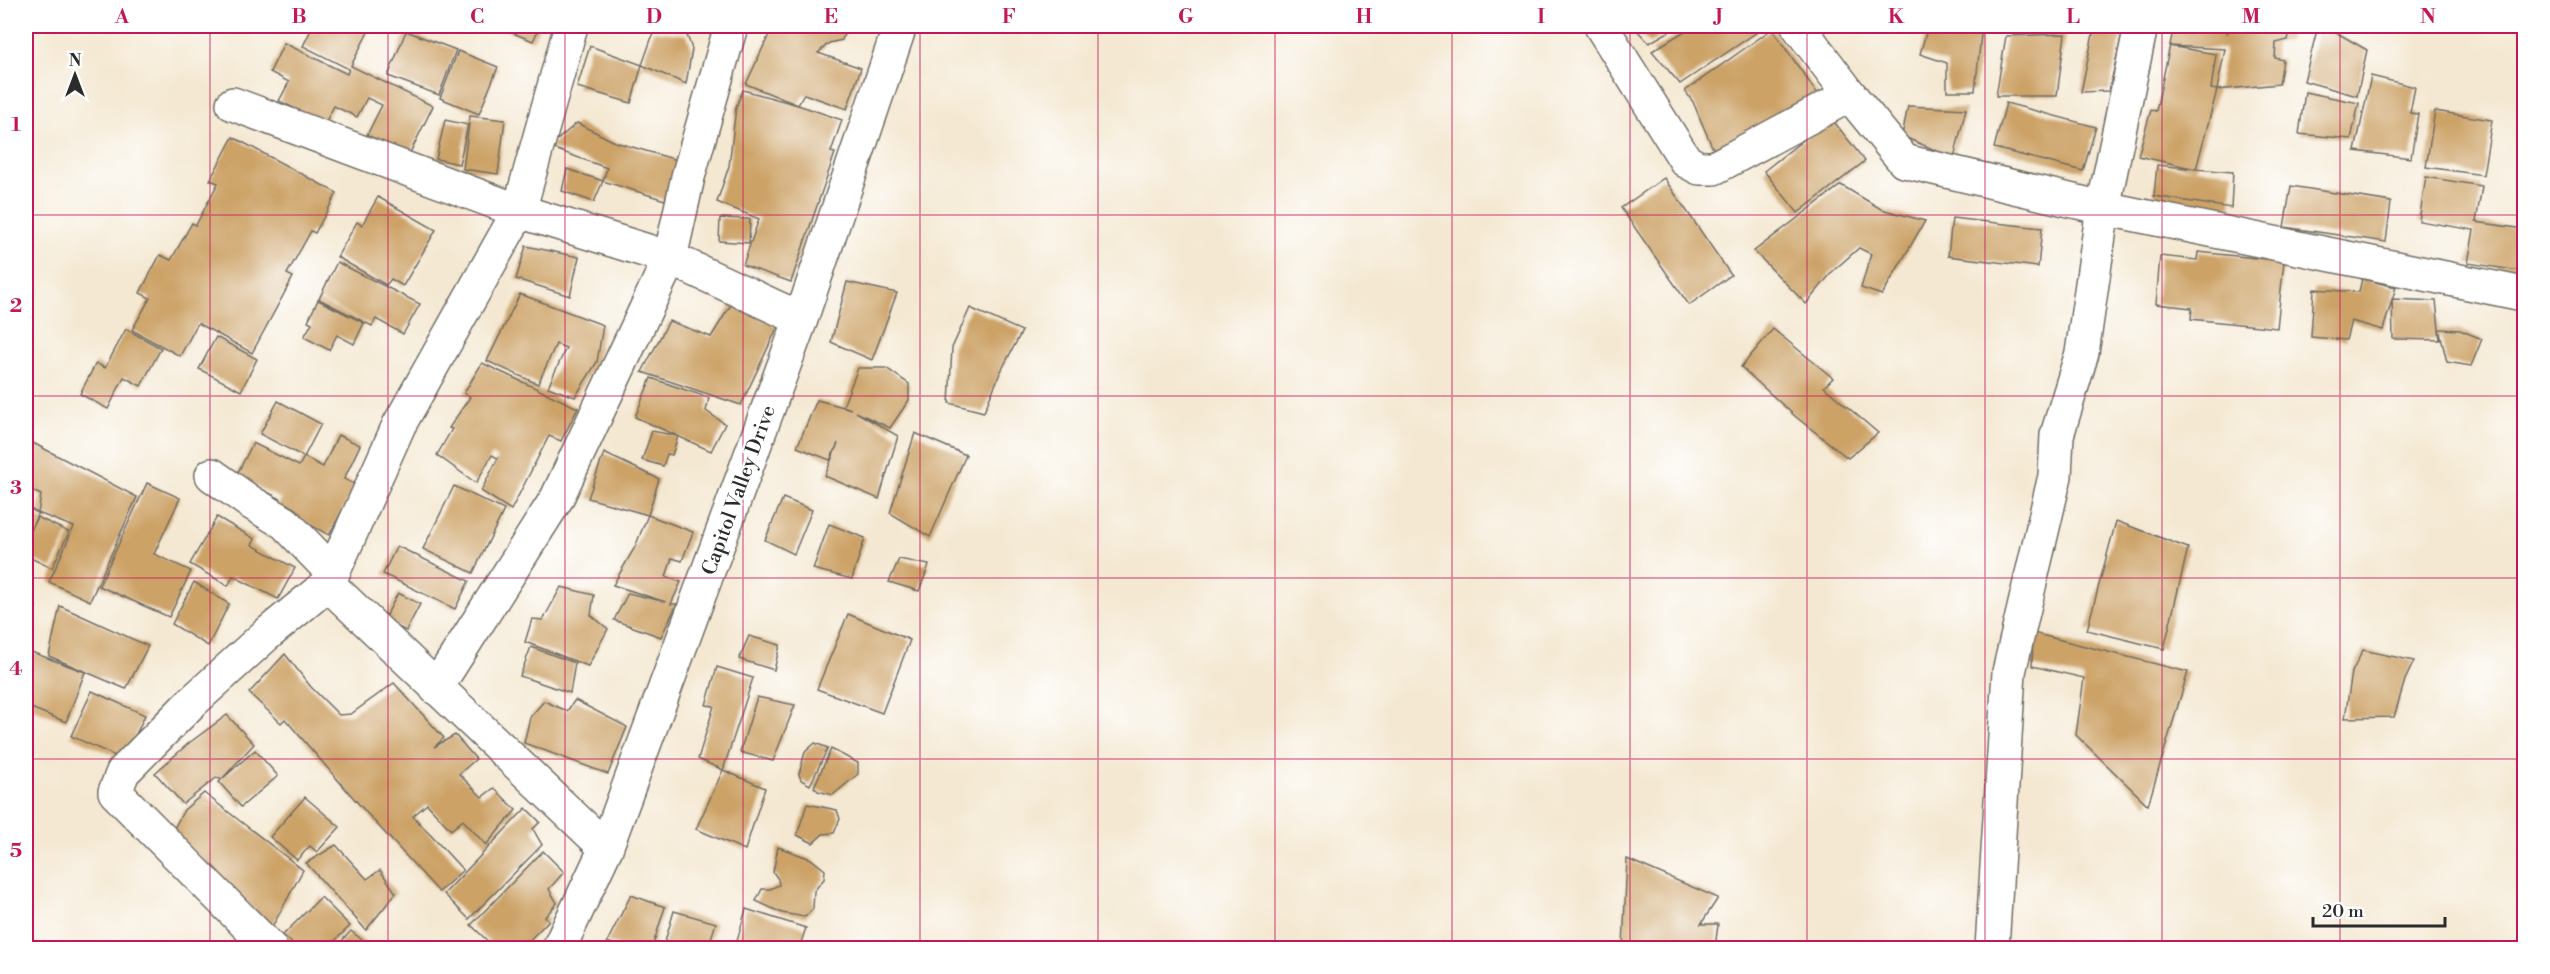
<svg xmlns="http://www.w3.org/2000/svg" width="2550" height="974" font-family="'Libre Bodoni',serif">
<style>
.building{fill:#cca266;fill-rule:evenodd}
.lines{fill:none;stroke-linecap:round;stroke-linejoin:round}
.street-casing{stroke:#716d65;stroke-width:36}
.street{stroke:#fff;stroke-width:33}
.grid{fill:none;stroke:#c2185b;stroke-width:1.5;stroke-opacity:0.55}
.labels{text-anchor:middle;stroke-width:4.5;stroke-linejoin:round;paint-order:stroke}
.street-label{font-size:20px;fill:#2b2b2b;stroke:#fff}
.neatline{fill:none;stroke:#c2185b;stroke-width:2}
.grid-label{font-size:20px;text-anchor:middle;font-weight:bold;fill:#c2185b}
</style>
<rect width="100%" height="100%" fill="#fff"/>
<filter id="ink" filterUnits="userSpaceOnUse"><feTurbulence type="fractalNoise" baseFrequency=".0167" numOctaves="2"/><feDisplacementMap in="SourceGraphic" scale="12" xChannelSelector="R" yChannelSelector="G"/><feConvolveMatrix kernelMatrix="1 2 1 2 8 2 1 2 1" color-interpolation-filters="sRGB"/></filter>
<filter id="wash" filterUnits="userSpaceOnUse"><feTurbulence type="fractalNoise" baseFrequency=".008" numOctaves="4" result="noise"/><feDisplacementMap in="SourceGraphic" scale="24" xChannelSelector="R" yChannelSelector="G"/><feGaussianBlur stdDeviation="1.35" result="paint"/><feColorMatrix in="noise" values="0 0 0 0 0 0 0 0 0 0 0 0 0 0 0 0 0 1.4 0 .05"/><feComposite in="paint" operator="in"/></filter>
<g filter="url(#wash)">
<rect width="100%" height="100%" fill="#f4e8d2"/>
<g id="blocks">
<!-- building -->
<g class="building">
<polygon points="313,26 371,26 351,66 433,106 409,155 367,135 382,105 367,98 357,117 334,106 325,123 279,101 289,82 270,72 284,43 347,74 349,69 303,46"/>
<polygon points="495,26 540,26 533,41"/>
<polygon points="773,26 847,26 842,40 829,43 818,53 861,68 847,109 804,94 798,105 746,84"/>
<polygon points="1633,26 1679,26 1649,43"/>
<polygon points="1693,26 1705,26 1707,28 1710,26 1766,26 1680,84 1652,51"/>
<polygon points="1928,26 1982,26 1975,91 1947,91 1947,63 1920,54"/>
<path d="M2174 26H2228L2227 34 2229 26H2291L2288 40 2276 43 2275 58 2283 60 2279 84 2217 90 2196 169 2233 172 2231 208 2154 196 2157 165 2196 169 2138 156 2151 110 2156 111ZM2169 46 2225 49 2217 90 2211 89 2216 54Z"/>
<polygon points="2318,26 2325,26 2367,50 2357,96 2304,81"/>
<polygon points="1772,29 1819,96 1713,149 1693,102 1685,91"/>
<polygon points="2094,29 2123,30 2109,91 2081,92"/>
<polygon points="406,31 456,50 439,95 388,76"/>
<polygon points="654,31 687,35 692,49 686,84 642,65"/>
<polygon points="2065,34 2057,96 1996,96 2006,36"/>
<polygon points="590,46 642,65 631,103 577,87"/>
<polygon points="458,51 498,67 479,114 440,98"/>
<polygon points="2371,76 2415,87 2410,113 2418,114 2411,158 2355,151"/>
<polygon points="743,90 798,105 842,120 831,152 835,153 791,282 743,265 759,219 717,202 729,166 736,107"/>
<polygon points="2305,92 2359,103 2351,139 2299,134"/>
<polygon points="2006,103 2096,127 2083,171 1994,148"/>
<polygon points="1908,106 1966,109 1954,158 1902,136"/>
<polygon points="2435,111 2492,120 2483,175 2426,167"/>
<polygon points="470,116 505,120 498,174 463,169"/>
<polygon points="1831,118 1865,161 1798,213 1764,171"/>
<polygon points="445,120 468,125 459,164 436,159"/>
<polygon points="577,123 615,142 677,160 665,200 603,181 607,168 549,147"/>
<polygon points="233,137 337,193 315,233 311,231 287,274 293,277 252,353 198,323 180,356 132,330 150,298 140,293 160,255 171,260 192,223 196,225 218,183 210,180"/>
<polygon points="567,169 603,181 594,202 562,191"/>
<polygon points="2426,177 2482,186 2476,222 2524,229 2520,271 2468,263 2474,230 2419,221"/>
<polygon points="1664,178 1731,275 1689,305 1621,208"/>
<polygon points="1841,185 1881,209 1925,221 1882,295 1861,288 1871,254 1859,248 1833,271 1806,304 1754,251"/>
<polygon points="2291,186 2391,202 2386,242 2284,227"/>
<polygon points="378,197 436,230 403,286 391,279 386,285 337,257 357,222 362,225"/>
<polygon points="720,218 750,219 749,243 719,241"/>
<polygon points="1952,218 2042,228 2038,267 1948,256"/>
<polygon points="526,246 579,257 570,296 516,279"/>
<polygon points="2198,252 2284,261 2277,328 2191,319 2192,308 2156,304 2160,256 2197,260"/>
<polygon points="337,262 420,304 403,334 376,319 372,326 319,299"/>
<polygon points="2362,279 2396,287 2383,330 2351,321 2346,340 2311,337 2314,289 2359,292"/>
<polygon points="847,282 897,293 872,360 831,342"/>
<polygon points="520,294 603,325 597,362 575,397 548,387 566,348 556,344 538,384 487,361"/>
<polygon points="2392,299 2436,301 2439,329 2460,330 2482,339 2471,366 2447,362 2439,329 2440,340 2393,339"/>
<polygon points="318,300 364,323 354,344 337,335 329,350 304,337 312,323 308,321"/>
<polygon points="732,303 778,326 741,405 642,372 669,321 711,337"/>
<polygon points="970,308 1022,331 1000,373 984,412 949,403 952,348"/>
<polygon points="126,329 161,348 141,386 124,377 108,409 80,394 96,363 105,368"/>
<polygon points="1773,329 1833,378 1824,387 1878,433 1848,458 1796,417 1741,367"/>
<polygon points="216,337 257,359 241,391 199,369"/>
<polygon points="482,363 578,408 561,441 549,436 511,510 481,491 498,458 492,455 476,483 437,455 452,429 449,428 470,397 464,393"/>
<polygon points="858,368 886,368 909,384 909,400 890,428 856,412 898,436 879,499 825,476 838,443 830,460 797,447 817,400 851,409 843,406"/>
<polygon points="651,378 709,398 706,411 725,424 711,451 635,417"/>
<polygon points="278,401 321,424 304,457 260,434"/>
<polygon points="652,431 678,436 672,455 667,454 663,466 642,460"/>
<polygon points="915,433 966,455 930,537 890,513"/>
<polygon points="338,435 360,445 344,479 356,485 329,535 277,507 281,499 236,476 253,443 299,466 304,457 323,467"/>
<polygon points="31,442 137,497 90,601 49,582 74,527 38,513 41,495 26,488 26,453"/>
<polygon points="604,453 659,479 648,515 588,498"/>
<polygon points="147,483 180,498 154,554 191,571 169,617 99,586"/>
<polygon points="454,486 504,510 473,573 423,549"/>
<polygon points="783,498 812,510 794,554 765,540"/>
<polygon points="26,507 38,513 26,540"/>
<polygon points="648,515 693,532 682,561 672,558 666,577 681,582 671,604 677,604 661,637 614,620 628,593 666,602 613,585 635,547"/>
<polygon points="37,517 69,532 52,568 26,556 26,542"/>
<polygon points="217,517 255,539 252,545 295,568 278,599 233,576 228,586 190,564"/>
<polygon points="2116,521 2188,548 2164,649 2087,630"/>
<polygon points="829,524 865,538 852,579 813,569"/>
<polygon points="397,546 469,581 455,609 383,574"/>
<polygon points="899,559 929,565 919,591 889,582"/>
<polygon points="194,582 229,604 208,646 172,624"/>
<polygon points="561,587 594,595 591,615 608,629 588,666 525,642 532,619 543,620"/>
<polygon points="398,593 420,604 406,631 384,620"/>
<polygon points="26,602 36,606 26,630"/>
<polygon points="60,606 148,646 126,689 49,656"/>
<polygon points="848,614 910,640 882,713 817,689"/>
<polygon points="2033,633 2188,672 2148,805 2076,735 2084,678 2032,666"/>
<polygon points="749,636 780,645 774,670 739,659"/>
<polygon points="531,647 575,663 570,693 520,676"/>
<polygon points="26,650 85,672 66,722 26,706"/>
<polygon points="2363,650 2414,661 2405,680 2394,717 2345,718 2352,672"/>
<polygon points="285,654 311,687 339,715 351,714 394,683 444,738 434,747 455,735 476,759 459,774 482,797 494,788 516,810 486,845 463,820 451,830 427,804 413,816 463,870 439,892 364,810 285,719 281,723 249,693"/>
<polygon points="717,667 753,678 723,770 765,788 745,850 696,829 723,770 698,759 714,706 706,705"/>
<polygon points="92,691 145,715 124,760 71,736"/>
<polygon points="757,697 795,705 773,761 740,752"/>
<polygon points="575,700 627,727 608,774 524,743 530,717 544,701 567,711"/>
<polygon points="227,715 254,744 222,779 255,750 278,776 241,807 219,782 222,779 216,778 183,804 155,773 189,743"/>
<polygon points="815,743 828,748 810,785 801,780 799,774 805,752"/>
<polygon points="831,749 858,763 858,774 833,795 818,791 814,787"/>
<polygon points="204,793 303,870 272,927 172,832 184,810"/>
<polygon points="305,797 340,827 317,852 310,846 297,860 270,837"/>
<polygon points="807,804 837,810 840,819 834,833 823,834 813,843 797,835"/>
<polygon points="526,808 540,822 533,829 542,845 469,919 444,894"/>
<polygon points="336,845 367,879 380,870 396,893 366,930 306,863"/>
<polygon points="778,847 811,859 825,870 824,879 814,891 813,909 805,917 782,913 756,901 762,889 770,889 779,885 778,879 773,872"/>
<polygon points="543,851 564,872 549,889 557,903 545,917 549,920 522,948 495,948 471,925"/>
<polygon points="1627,859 1718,898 1701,924 1718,924 1715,948 1623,947"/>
<polygon points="631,895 665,907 652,948 623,948 607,942"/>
<polygon points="321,897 350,926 327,948 297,948 283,935"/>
<polygon points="746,909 806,928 799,948 735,948"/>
<polygon points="674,911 716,923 708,948 663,948"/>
<polygon points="351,931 372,948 335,948"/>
</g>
</g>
</g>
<g filter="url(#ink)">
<use href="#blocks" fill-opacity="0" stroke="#716d65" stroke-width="1.5"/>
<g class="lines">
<!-- street casing -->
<g class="street-casing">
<g id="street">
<polyline points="1601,26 1686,161 1699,168 1714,168 1850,95"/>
<polyline points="1798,26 1850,95 1904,161 2103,208 2523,294"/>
<polyline points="233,104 519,211 670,258 801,319"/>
<polyline points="212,475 250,502 285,523 333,573"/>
<polyline points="328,584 606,848"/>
<polyline points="436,688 557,498 670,258 688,177 731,26"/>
<polyline points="270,948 115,792 123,772 190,704 266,635 328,584 399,425 519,211 571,26"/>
<polyline points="559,948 606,848 801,319 900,26"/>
<polyline points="1992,948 2009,672 2055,476 2057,435 2082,353 2103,208 2141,26"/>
</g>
</g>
<!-- street -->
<use href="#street" class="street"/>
</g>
</g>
<!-- grid -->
<path class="grid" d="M210 26V948M388 26V948M565 26V948M743 26V948M920 26V948M1098 26V948M1275 26V948M1452 26V948M1630 26V948M1807 26V948M1985 26V948M2162 26V948M2340 26V948M26 215H2524M26 396H2524M26 578H2524M26 759H2524"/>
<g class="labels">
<!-- street labels -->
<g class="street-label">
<text transform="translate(738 490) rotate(-70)" y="7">Capitol Valley Drive</text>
</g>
</g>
<!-- margin -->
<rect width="2550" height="974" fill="none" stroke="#fff" stroke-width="66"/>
<!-- north arrow -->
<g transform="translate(75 75)" stroke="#ffffff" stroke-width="4.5" paint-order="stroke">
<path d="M0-4.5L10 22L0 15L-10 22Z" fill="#2b2b2b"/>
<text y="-9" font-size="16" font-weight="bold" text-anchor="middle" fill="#2b2b2b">N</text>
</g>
<!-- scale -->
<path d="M2313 917v9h132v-9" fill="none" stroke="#2b2b2b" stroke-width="3"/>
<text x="2322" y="917" font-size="18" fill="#2b2b2b" stroke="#ffffff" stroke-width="4.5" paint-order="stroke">20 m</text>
<rect x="33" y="33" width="2484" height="908" class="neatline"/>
<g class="grid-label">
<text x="122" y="23">A</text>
<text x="299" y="23">B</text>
<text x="477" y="23">C</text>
<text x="654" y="23">D</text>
<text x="831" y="23">E</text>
<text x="1009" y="23">F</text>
<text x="1186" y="23">G</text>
<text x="1364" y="23">H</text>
<text x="1541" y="23">I</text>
<text x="1719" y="23">J</text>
<text x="1896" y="23">K</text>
<text x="2073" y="23">L</text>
<text x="2251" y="23">M</text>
<text x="2428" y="23">N</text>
<text x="16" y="131">1</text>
<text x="16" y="312">2</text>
<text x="16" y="494">3</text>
<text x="16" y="675">4</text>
<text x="16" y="857">5</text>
</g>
</svg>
